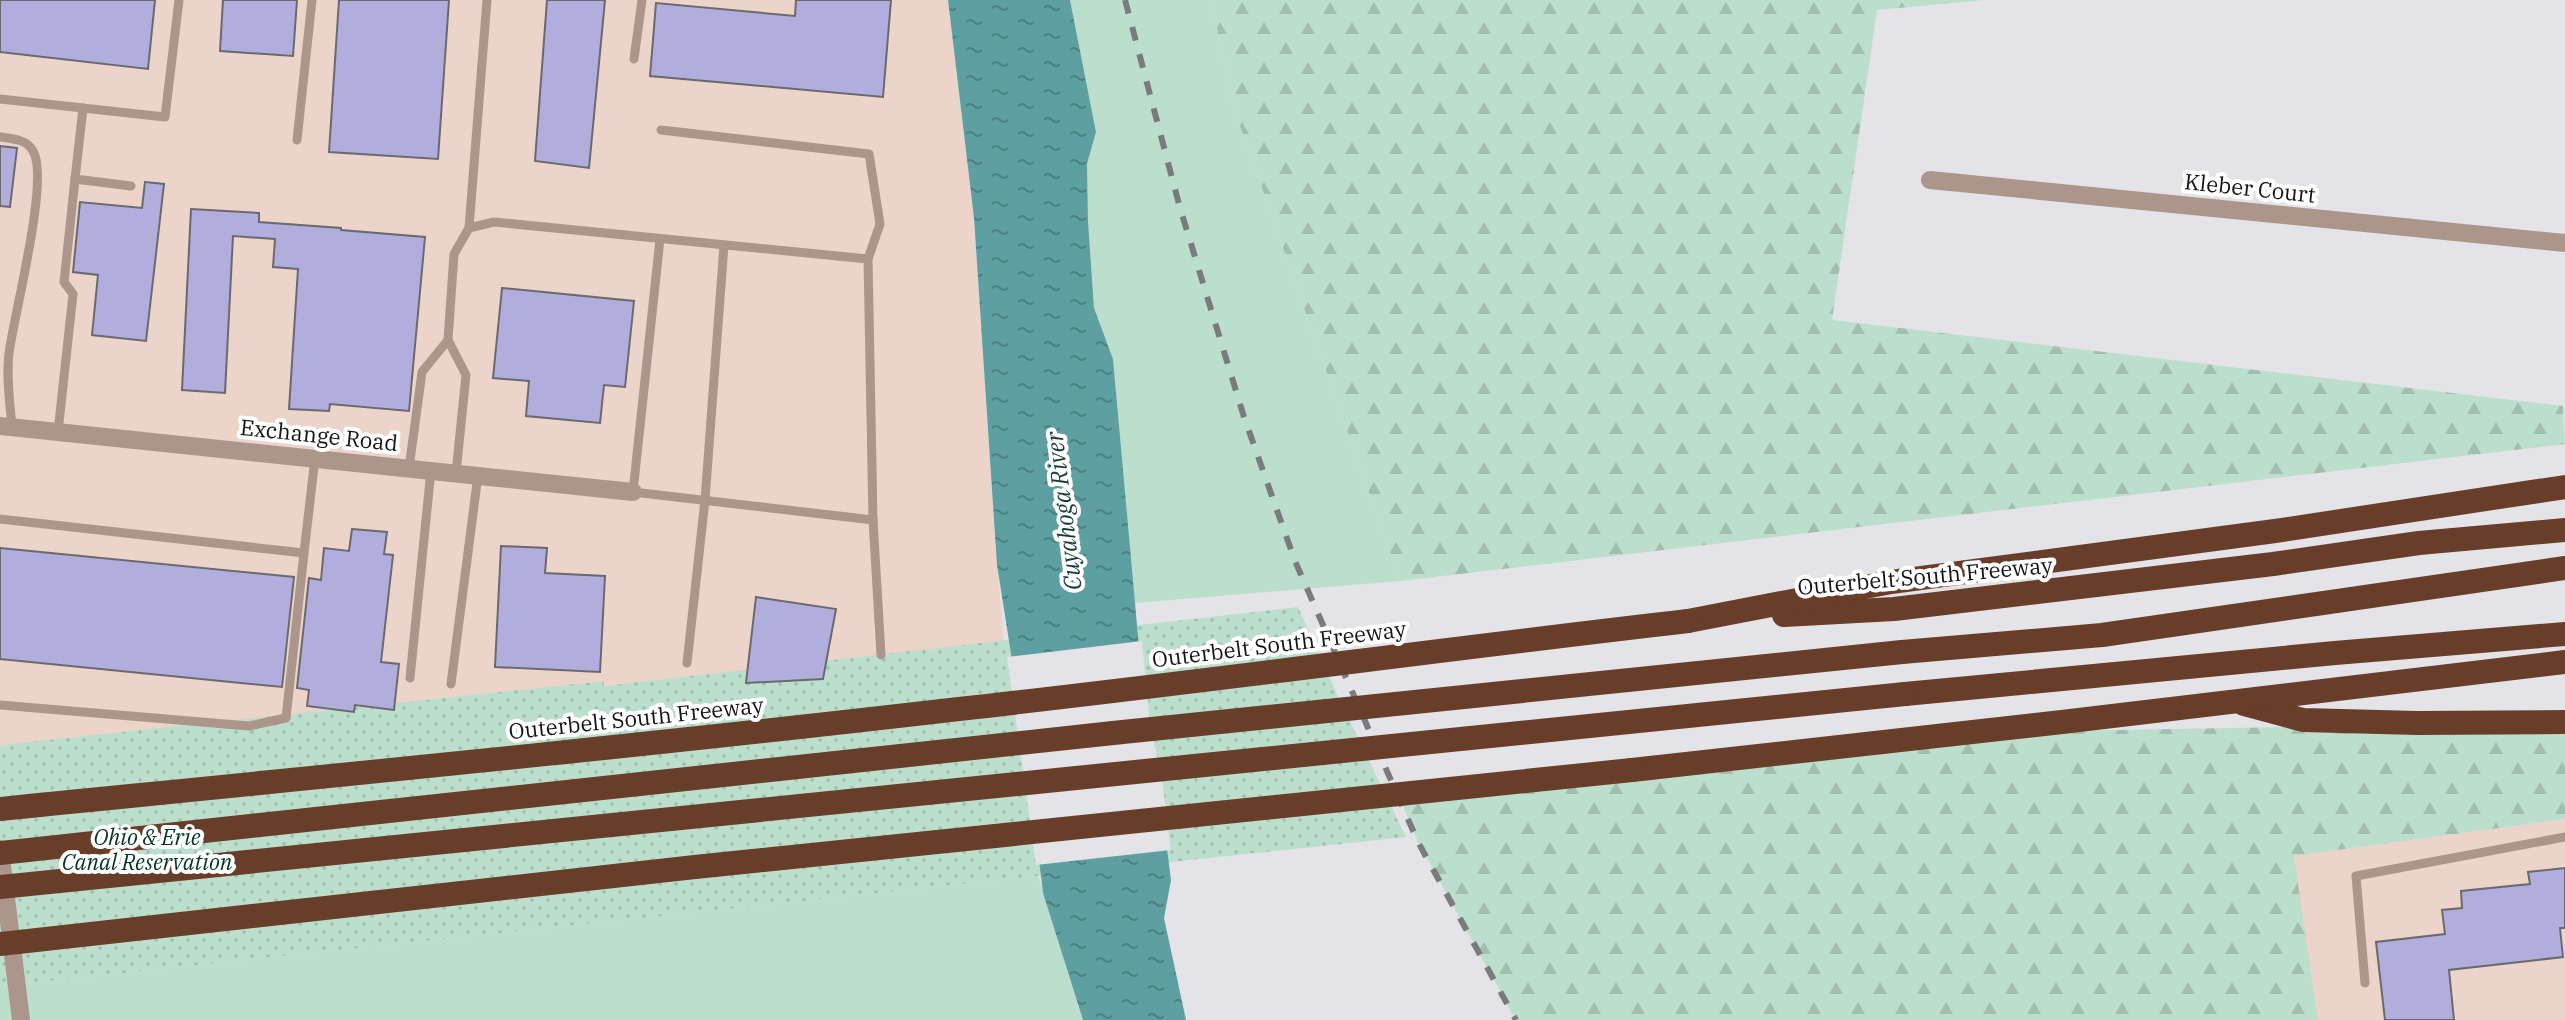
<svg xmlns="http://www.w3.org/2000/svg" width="2565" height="1020" font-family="'IBM Plex Serif',serif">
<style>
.industrial{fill:#ecd4cb}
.grass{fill:#bcdecd}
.forest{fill:url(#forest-firs)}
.park{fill:url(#park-dots)}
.water{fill:url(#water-ripples)}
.pier{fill:#e3e3e8}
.building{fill:#b1aede;stroke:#6a6a6e;stroke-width:2}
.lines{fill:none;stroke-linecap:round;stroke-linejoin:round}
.lane{stroke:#ac968c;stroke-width:9}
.street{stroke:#ac968c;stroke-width:18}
.highway{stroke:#683e2b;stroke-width:24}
.rail{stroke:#7b7b7f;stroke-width:6;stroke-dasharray:14 14;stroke-linecap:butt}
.highway-bridge{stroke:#683e2b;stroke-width:24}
.labels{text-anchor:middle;stroke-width:8;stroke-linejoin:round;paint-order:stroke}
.street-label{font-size:22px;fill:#141416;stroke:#fff}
.park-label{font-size:22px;font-style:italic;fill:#043424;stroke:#fff}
.water-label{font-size:24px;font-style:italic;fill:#1a3b3b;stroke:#fff}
</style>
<defs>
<pattern id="forest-firs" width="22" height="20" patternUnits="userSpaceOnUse" patternTransform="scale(2)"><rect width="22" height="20" fill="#bcdecd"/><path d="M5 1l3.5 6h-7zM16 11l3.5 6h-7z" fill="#a1beaf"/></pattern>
<pattern id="park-dots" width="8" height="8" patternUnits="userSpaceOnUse" patternTransform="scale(2)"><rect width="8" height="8" fill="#bcdecd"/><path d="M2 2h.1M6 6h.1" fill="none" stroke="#a1beaf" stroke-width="1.8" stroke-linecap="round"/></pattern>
<pattern id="water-ripples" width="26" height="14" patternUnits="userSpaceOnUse" patternTransform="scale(2)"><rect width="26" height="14" fill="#5ea0a1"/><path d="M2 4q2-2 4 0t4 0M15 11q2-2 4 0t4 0" fill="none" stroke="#4c8182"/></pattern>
</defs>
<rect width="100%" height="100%" fill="#e3e3e8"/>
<!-- industrial -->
<g class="industrial">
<polygon points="0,0 948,0 974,218 997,565 1010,703 0,804"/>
<polygon points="2565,819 2565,1020 2318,1020 2293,856"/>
</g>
<!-- grass -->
<g class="grass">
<polygon points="1070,0 1211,0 1234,109 1400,581 1134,603 1113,359 1094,308 1088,221 1087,164 1096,132"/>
<polygon points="1038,876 1083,1020 0,1020 0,986"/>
</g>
<!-- forest -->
<g class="forest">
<polygon points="1211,0 1984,0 1877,10 1832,320 2563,406 2565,444 1400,581 1234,109"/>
<polygon points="2565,722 2565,819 2294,856 2318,1020 1516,1020 1418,842 1396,789 2059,731"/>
</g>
<!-- park -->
<polygon class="park" points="1298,607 1340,701 1406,837 0,986 0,745 604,681 604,686"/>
<!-- water -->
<polygon class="water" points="948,0 1070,0 1096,132 1087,164 1088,221 1094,308 1113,359 1146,725 1158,779 1171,880 1164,918 1186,1020 1083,1020 1043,893 1024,736 997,565 974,218"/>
<!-- pier -->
<polygon class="pier" points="1142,641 1150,724 1162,779 1171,850 1036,865 1007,657"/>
<!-- building -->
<g class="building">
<polygon points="0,0 155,0 148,69 0,52"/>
<polygon points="223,0 297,0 293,56 220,51"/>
<polygon points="339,0 449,0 438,159 329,152"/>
<polygon points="547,0 605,0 589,168 535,161"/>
<polygon points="796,0 891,0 883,97 650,76 656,3 795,16"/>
<polygon points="0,146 17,148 10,207 0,206"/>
<polygon points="145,182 164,184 146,341 92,335 98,275 73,272 80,202 142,208"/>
<polygon points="191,209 259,213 259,222 341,228 341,230 425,237 409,411 330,404 329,411 289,409 298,269 273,267 275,239 233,236 225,393 182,390"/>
<polygon points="502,288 634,301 625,387 604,385 600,423 526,416 529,381 493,378"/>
<polygon points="352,529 387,532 384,554 393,555 381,662 399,664 394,710 355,705 354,712 307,706 309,690 297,688 309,578 321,580 324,548 349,551"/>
<polygon points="501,546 547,548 545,573 605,576 600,672 495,667"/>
<polygon points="0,548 294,577 282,687 0,659"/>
<polygon points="756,597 836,609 823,679 746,683"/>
<polygon points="2565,868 2565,928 2560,928 2563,957 2449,970 2454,1020 2385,1020 2376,942 2445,934 2442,910 2462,908 2461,891 2530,884 2528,872"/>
</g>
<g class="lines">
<!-- lane -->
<g class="lane">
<polyline points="634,59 642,0"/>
<polyline points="0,99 165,117 179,0"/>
<polyline points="661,130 869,154 880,224 868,259"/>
<path d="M0 137C12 139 27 139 33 151 50 178 14 315 9 353 6 378 10 403 12 427"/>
<polyline points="297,140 312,0"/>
<polyline points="75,179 83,108"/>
<polyline points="469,228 487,0"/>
<polyline points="660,239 633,492 873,520 881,655"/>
<polyline points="448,340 454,254 469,228 494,222 868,259 873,520"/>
<polyline points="58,432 73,294 64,282 75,179 131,186"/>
<polyline points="409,468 422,372 448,340 466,375 456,473"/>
<polyline points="0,519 304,553 315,458"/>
<polyline points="687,663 705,500 724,245"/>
<polyline points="410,678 431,470"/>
<polyline points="451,684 478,475"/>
<polyline points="0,705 249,726 286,718 304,553"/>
<polyline points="2365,983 2356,876 2565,837"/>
</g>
<!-- street -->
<g class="street">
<polyline points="1930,180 2565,243"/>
<polyline points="0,426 633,492"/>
<polyline points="0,849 21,1020"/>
</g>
<!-- highway -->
<g class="highway">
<polyline points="1784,615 1894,609 2273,564 2419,543 2565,530"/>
<polyline points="1688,621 1891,582 2275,531 2565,487"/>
<polyline points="1902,652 2102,635 2565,568"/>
<polyline points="1905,694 2335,653 2565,634"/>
<polyline points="2244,704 2303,720 2417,723 2565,722"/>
<polyline points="1632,770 2062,722 2565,662"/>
</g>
<!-- rail -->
<polyline class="rail" points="1125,0 1180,208 1244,417 1295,561 1418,842 1516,1020"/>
<!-- highway-bridge -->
<g class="highway-bridge">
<path d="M0 809C320 777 640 746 959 709 1202 682 1445 649 1688 621"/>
<polyline points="0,853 1113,733 1902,652"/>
<polyline points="0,887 1905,694"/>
<polyline points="0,944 695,867 1632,770"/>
</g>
</g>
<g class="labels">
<!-- street labels -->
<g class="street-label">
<text transform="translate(2250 188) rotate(6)" y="8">Kleber Court</text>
<text transform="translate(319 435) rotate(6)" y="8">Exchange Road</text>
<text transform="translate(1925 576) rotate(-5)" y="8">Outerbelt South Freeway</text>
<text transform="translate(1279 644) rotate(-7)" y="8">Outerbelt South Freeway</text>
<text transform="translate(636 718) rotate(-6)" y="8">Outerbelt South Freeway</text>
</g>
<!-- park labels -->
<g class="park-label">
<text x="147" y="845">Ohio &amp; Erie<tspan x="147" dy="25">Canal Reservation</tspan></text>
</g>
<!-- water labels -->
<g class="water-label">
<text transform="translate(1064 511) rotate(-97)" y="8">Cuyahoga River</text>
</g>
</g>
</svg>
